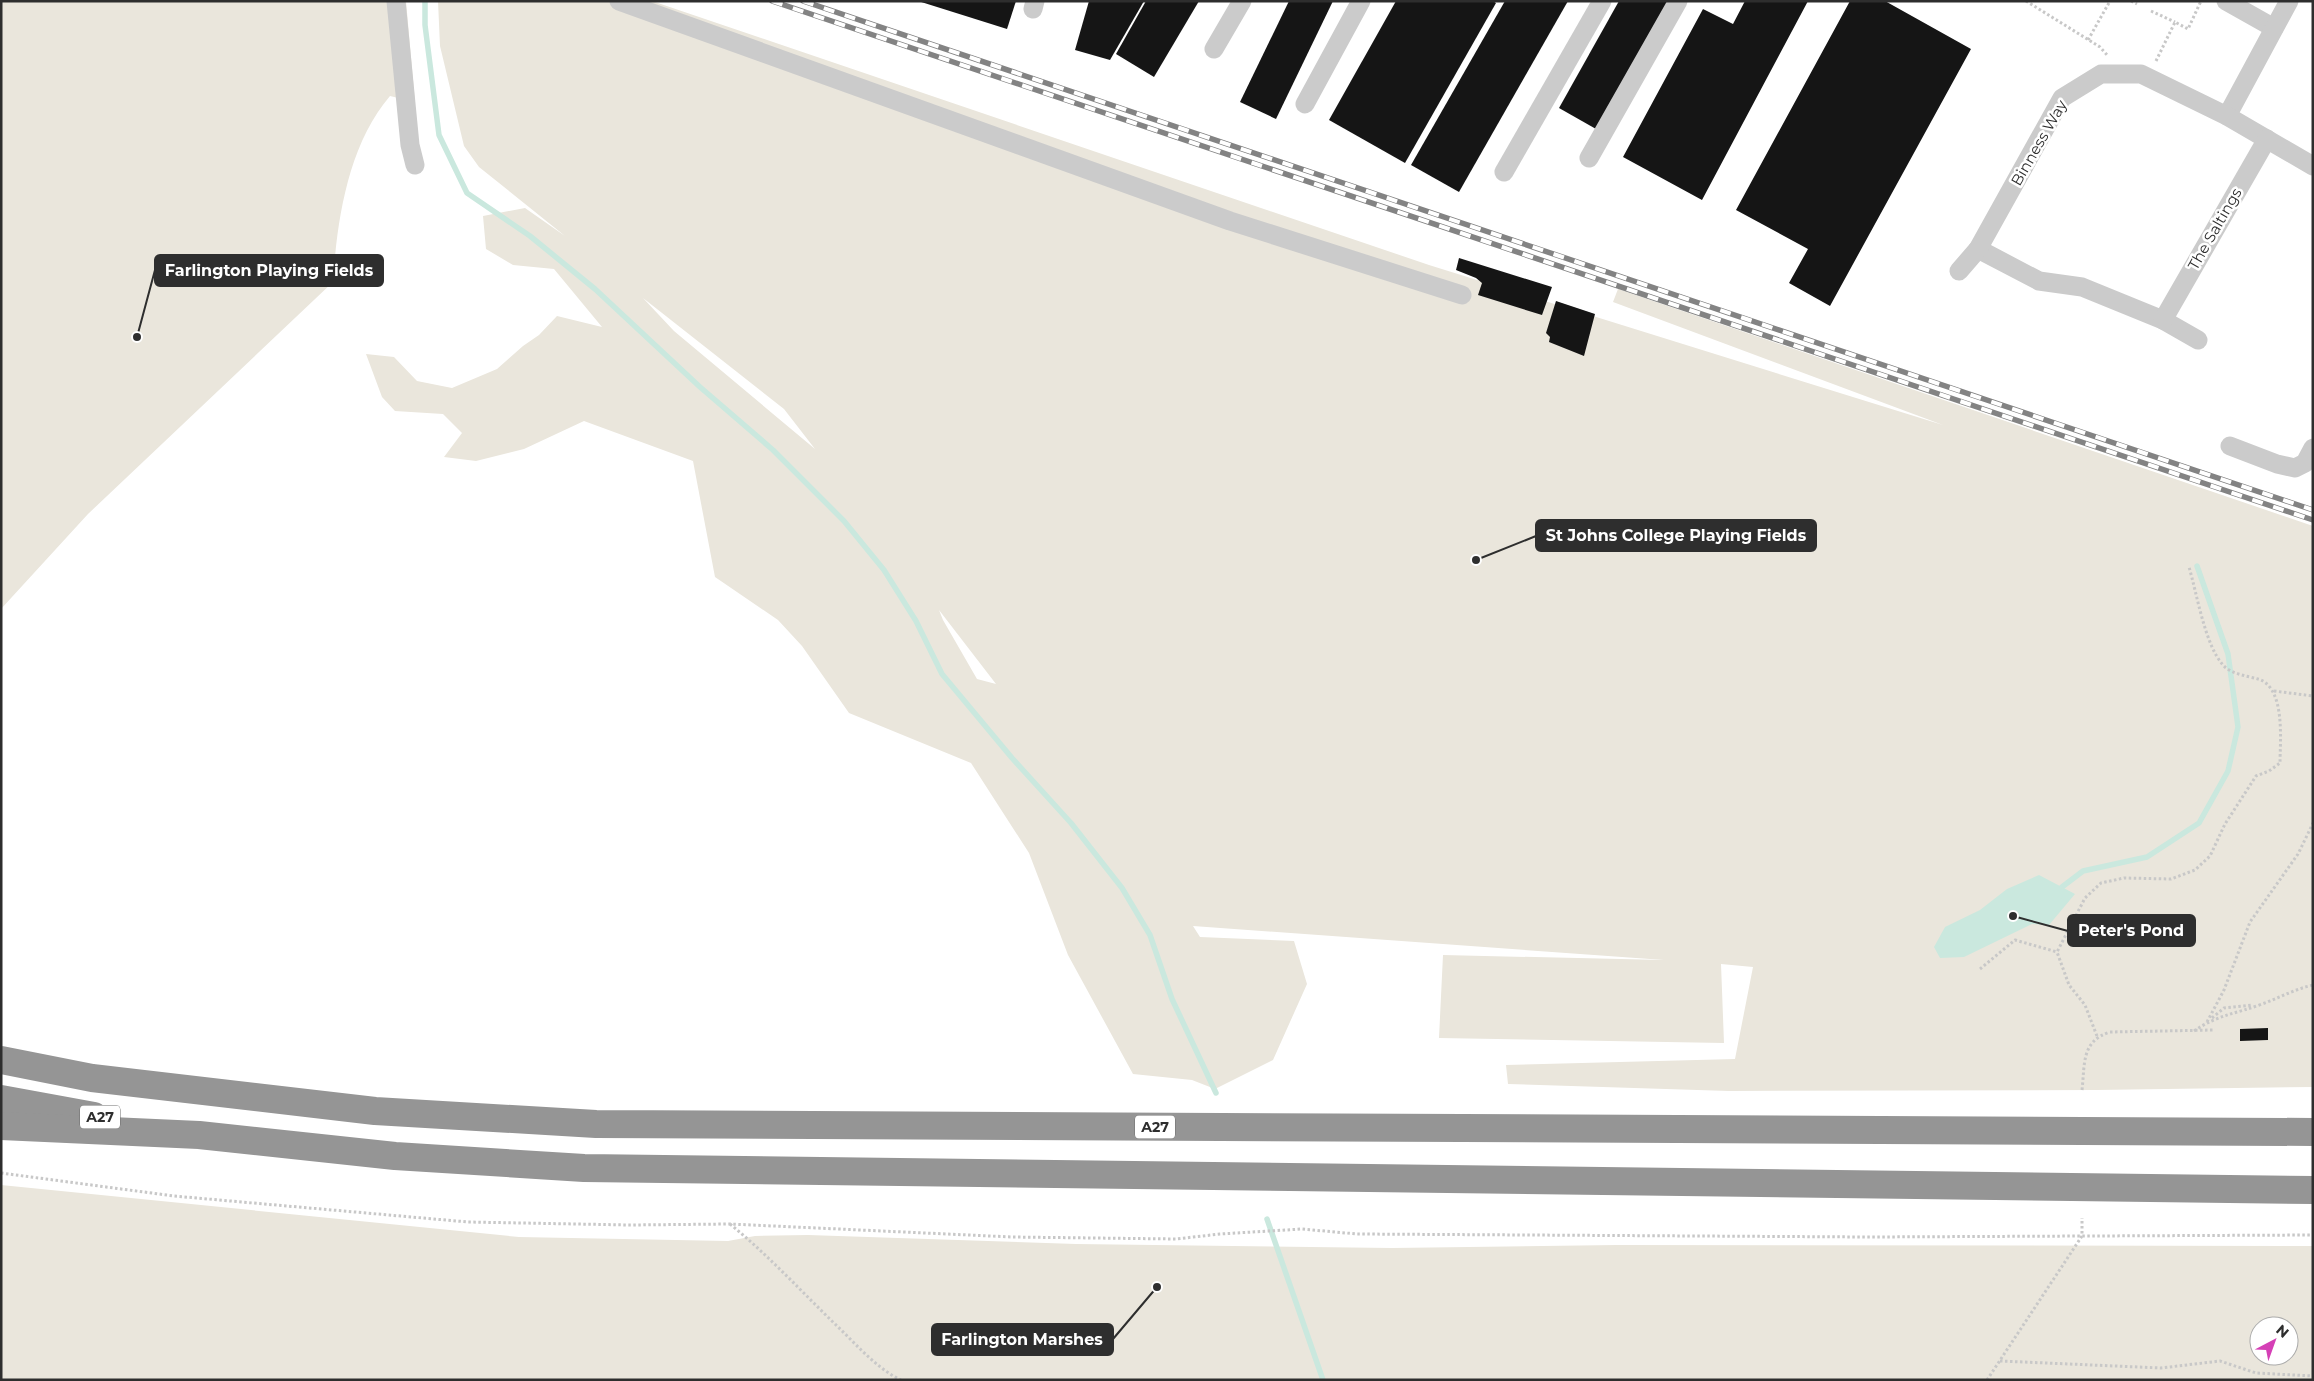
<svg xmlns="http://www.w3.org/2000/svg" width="2314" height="1381" font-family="Montserrat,sans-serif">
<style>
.green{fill:#eae6dc;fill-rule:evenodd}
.water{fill:#cae8de}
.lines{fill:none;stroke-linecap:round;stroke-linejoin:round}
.stream{stroke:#cae8de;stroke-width:5.5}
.building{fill:#151515}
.path{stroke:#c8c8c8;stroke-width:3;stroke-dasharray:2.5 2.5;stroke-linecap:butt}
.minor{stroke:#cbcbcb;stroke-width:19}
.highway{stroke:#959595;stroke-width:28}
.rail-casing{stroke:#838383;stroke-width:5.5}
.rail{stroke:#fff;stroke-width:4;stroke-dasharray:11;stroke-linecap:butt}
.labels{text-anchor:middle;stroke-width:5;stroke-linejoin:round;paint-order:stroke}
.shield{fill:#fff;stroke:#6d6d6d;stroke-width:1}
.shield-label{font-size:14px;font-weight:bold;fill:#2e2e2e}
.street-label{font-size:15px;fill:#2e2e2e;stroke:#fff}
.leader{fill:none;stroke:#2e2e2e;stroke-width:2}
.callout-dot{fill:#2e2e2e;stroke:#fff;stroke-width:2}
.callout{fill:#2e2e2e;stroke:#2e2e2e;stroke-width:2}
.callout-label{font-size:16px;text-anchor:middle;font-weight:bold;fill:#fff}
</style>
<rect width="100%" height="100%" fill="#fff"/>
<!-- green -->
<g class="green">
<path d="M1 1H406L415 102 390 96C348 145 337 220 333 282L88 514 1 609Z"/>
<path d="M438 1H652L1429 265 1943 425 1613 302 1618 289 2313 526V1087L2096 1090 1729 1091 1508 1084 1506 1065 1735 1059 1753 967 1721 964 1724 1043 1439 1038 1443 955 1664 960 1193 926 1200 937 1294 941 1307 984 1273 1060 1215 1089 1192 1080 1133 1074 1068 955 1029 853 971 763 849 713 802 646 778 620 715 577 693 461 584 421 524 449 476 461 444 457 462 433 443 414 395 411 382 397 366 354 394 357 417 381 452 388 497 369 523 346 539 335 557 316 602 327 554 269 513 265 486 249 483 216 525 208 565 236 479 167 464 146 440 46ZM643 298 784 409 815 449 674 331ZM939 610 996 684 977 679 943 620Z"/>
<path d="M1 1185 519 1237 728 1241 755 1236 808 1235 1076 1244 1392 1248 1617 1245 2313 1246V1380H1ZM2259 1326H2289V1356H2259Z"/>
</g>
<!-- water -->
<polygon class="water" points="2039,875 2075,894 2049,925 2032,924 1964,957 1940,958 1934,947 1945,927 1980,910 2007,889"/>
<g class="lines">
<!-- stream -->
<g class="stream">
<polyline points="425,1 425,25 439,135 467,193 530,236 595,289 700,387 773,450 844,521 884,570 916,621 942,674 1012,758 1071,823 1122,888 1150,935 1172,999 1216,1093"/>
<polyline points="2062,887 2083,871 2147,857 2199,823 2228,771 2238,727 2228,654 2197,566"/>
<polyline points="1267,1219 1323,1380"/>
</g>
</g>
<!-- building -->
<g class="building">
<polygon points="918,1 1016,1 1007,29"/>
<polygon points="1089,1 1144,1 1110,60 1075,50"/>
<polygon points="1146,1 1199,1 1154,77 1116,54"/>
<polygon points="1289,1 1333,1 1276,119 1240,102"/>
<polygon points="1396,1 1493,1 1496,3 1405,163 1329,120"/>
<polygon points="1505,1 1568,1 1459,192 1411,165"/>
<polygon points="1619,1 1669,1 1596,129 1559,108"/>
<polygon points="1745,1 1808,1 1702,200 1623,157 1703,9 1733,24"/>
<polygon points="1850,1 1885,1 1971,49 1830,306 1789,283 1808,249 1736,210"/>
<polygon points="1459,258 1552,287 1542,315 1478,295 1482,283 1476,278 1456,270"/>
<polygon points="1556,301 1595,314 1584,356 1549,342 1550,337 1546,333"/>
<polygon points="2268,1028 2268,1040 2240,1041 2240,1029"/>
</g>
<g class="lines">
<!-- path -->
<g class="path">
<polyline points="2026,1 2100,47 2108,56"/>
<polyline points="2131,1 2137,4"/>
<polyline points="2151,11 2175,22"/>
<polyline points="2088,40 2110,1"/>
<polyline points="2156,61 2175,22 2188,29 2201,1"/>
<polyline points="2274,691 2313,696"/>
<polyline points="1980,969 2015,940 2057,952"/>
<polyline points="2212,1018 2224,1008 2252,1005"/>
<polyline points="2207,1022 2224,990 2250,922 2298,854 2313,823"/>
<path d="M2194 1031C2219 1014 2236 1014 2262 1004 2279 998 2295 989 2313 985"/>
<path d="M2097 1036 2085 1005 2069 985 2057 952 2085 898 2101 883 2124 878 2171 879 2195 870 2210 856 2225 824 2256 776 2269 771 2280 763C2280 742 2286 687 2258 679 2247 676 2231 674 2223 665 2205 645 2197 594 2189 567"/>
<path d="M2082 1090C2085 1064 2081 1041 2110 1032L2213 1030"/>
<polyline points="1,1173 174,1196 468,1222 630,1225 730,1224 1012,1237 1176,1239 1220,1234 1302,1229 1357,1234 1867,1237 2313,1235"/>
<path d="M730 1224C768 1255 801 1291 836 1325 856 1344 876 1368 901 1380"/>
<polyline points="2000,1361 2161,1368 2220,1361 2256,1373 2313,1376"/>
<polyline points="1987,1380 2082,1236 2082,1218"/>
</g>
<!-- minor -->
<g class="minor">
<polyline points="396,1 410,145 415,165"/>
<polyline points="619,1 1230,221 1462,295"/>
<polyline points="2226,1 2274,28"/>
<polyline points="1033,9 1035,1"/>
<polyline points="1214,49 1242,1"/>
<polyline points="1305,104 1361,1"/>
<polyline points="2227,116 2289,1"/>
<polyline points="1589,158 1678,1"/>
<polyline points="1504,172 1602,1"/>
<polyline points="1978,249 2039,281 2082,287 2163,320 2198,340"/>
<polyline points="1959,271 1978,249 2062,98 2101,74 2141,74 2227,116 2313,166"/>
<polyline points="2163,320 2267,139"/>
<polyline points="2230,446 2277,464 2295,468 2305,463 2313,448"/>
</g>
<!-- highway -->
<g class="highway">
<polyline points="1,1060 92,1078 375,1111 596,1124 2313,1132"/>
<polyline points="1,1099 94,1116"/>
<polyline points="1,1126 199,1135 395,1156 584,1168 2313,1190"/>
</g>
<!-- rail casing -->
<g class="rail-casing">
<g id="rail">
<polyline points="772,1 2313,520"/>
<polyline points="803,1 2313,510"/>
</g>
</g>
<!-- rail -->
<use href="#rail" class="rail"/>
</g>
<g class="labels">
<!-- shield labels -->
<g class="shield">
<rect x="80" y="1105.5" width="40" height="23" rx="4"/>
<rect x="1135" y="1115.5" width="40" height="23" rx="4"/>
</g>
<g class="shield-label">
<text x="100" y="1122">A27</text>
<text x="1155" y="1132">A27</text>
</g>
<!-- street labels -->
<g class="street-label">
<text transform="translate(2039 143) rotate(-60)" y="5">Binness Way</text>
<text transform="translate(2215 229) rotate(-60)" y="5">The Saltings</text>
</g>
</g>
<!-- callouts -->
<path class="leader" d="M137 337L155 270M1476 560L1536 536M2013 916L2068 931M1157 1287L1113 1339"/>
<g class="callout-dot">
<circle cx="137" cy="337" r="5"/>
<circle cx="1476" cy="560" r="5"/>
<circle cx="2013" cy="916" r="5"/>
<circle cx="1157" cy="1287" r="5"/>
</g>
<g class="callout">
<rect x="155" y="255" width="228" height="31" rx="5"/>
<rect x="1536" y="520" width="280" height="31" rx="5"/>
<rect x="2068" y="915" width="127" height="31" rx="5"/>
<rect x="932" y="1324" width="181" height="31" rx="5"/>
</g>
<g class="callout-label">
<text x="269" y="276">Farlington Playing Fields</text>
<text x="1676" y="541">St Johns College Playing Fields</text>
<text x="2131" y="936">Peter's Pond</text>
<text x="1022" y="1345">Farlington Marshes</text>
</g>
<!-- border -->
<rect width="2314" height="1381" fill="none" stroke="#2e2e2e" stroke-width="5"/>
<!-- north arrow -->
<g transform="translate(2274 1341) rotate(41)"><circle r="24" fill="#ffffff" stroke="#ababab"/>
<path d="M0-4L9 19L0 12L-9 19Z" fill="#d540b6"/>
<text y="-8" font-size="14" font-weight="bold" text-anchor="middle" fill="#2e2e2e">N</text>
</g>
</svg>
